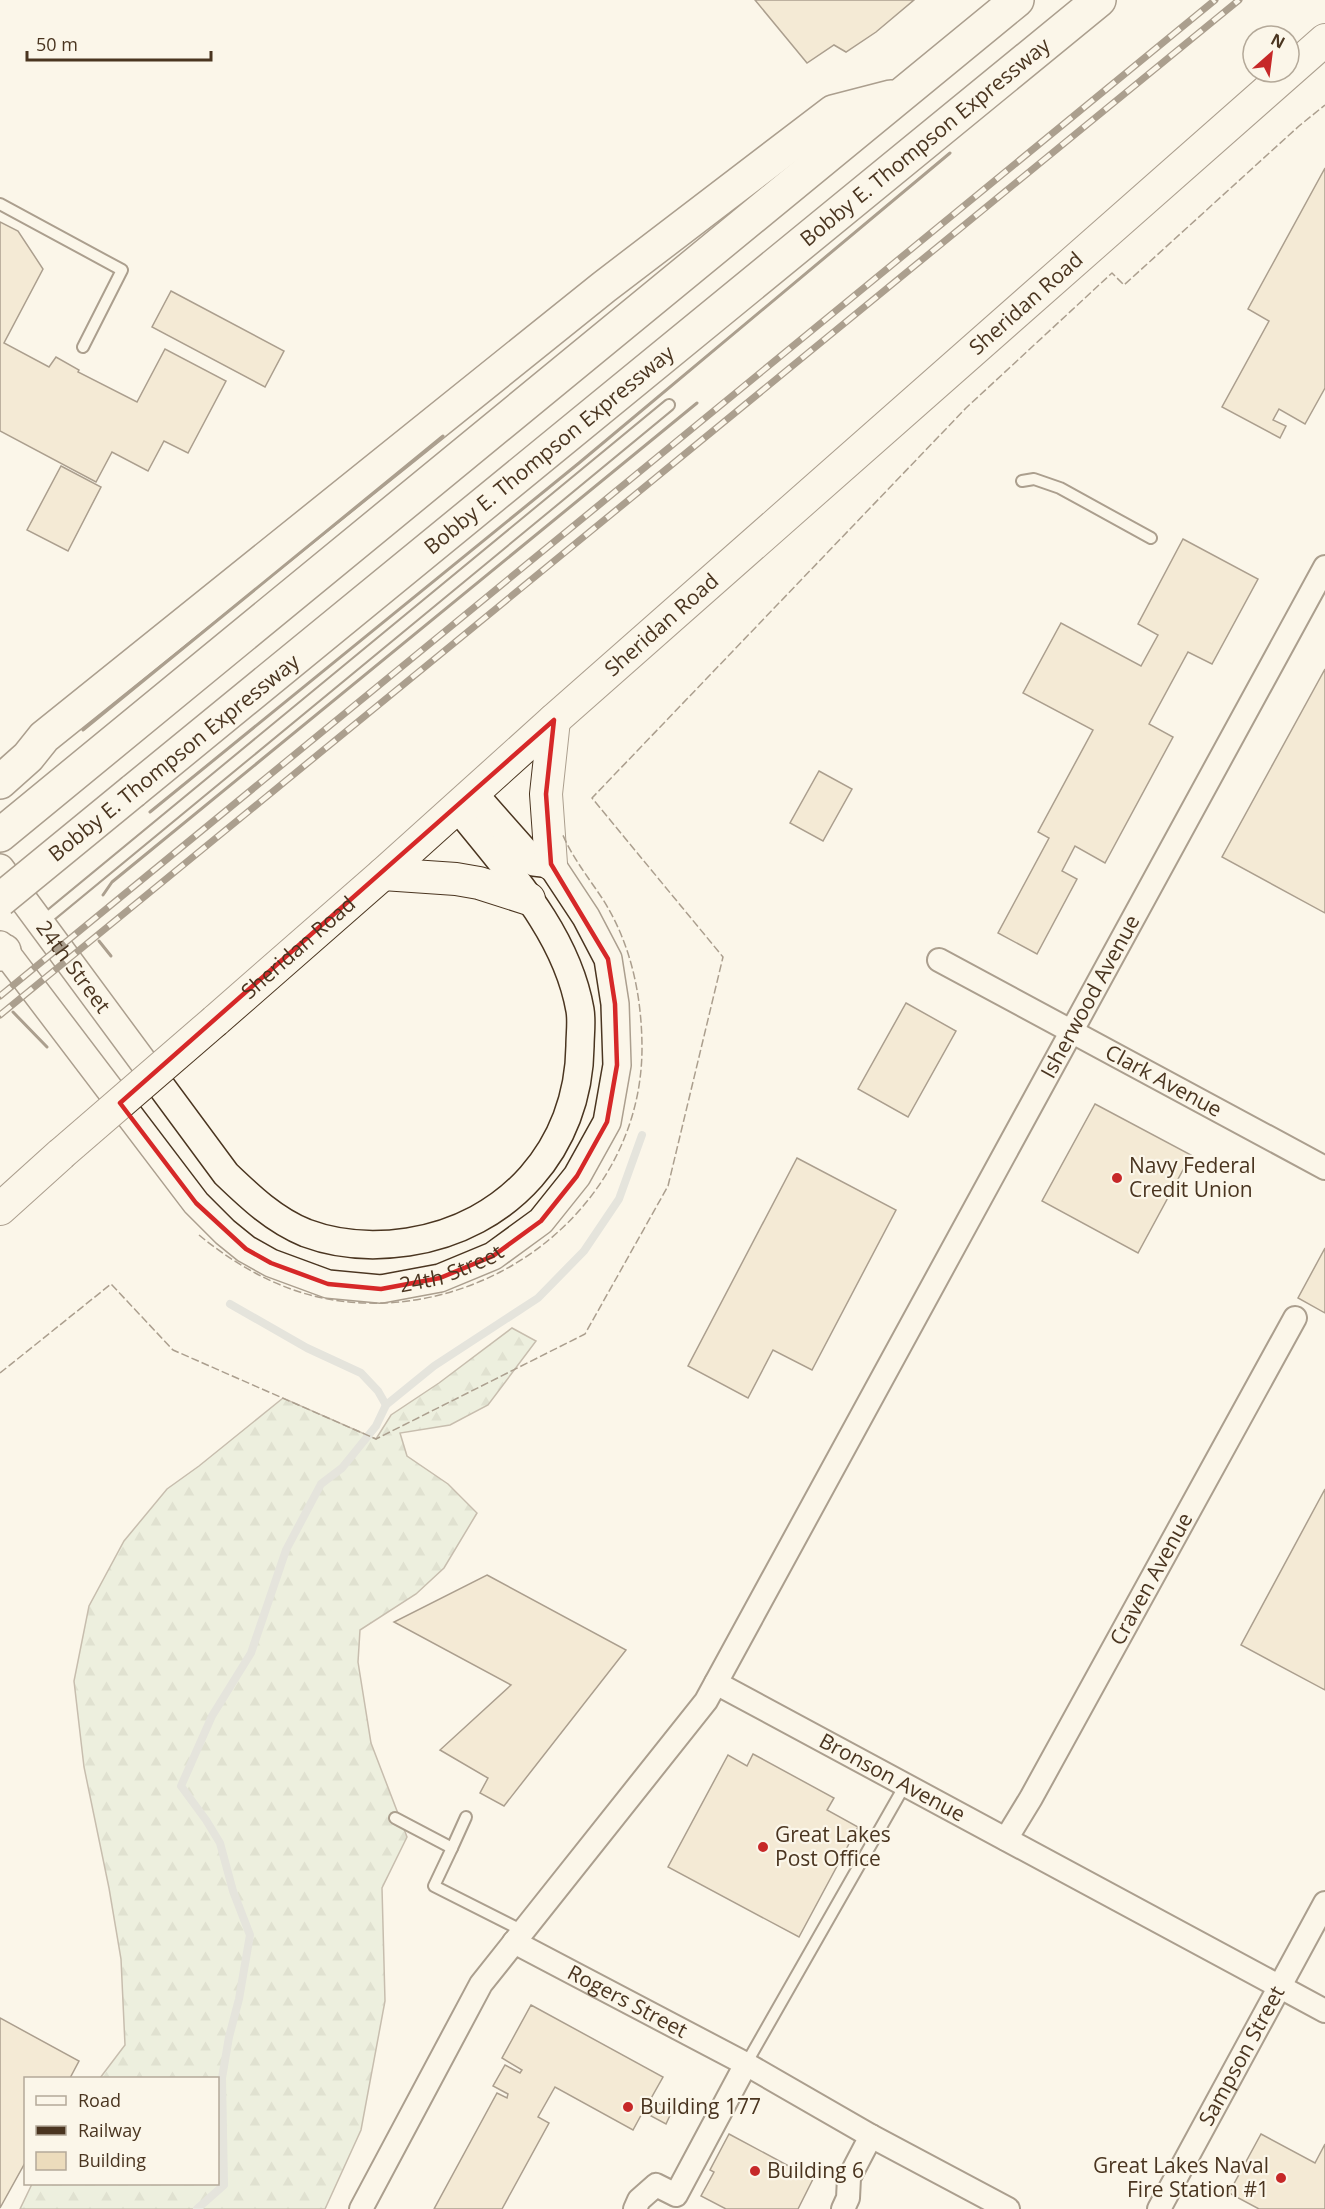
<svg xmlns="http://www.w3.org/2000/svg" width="1325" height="2209" font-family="'Open Sans',sans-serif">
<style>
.forest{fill:url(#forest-firs);stroke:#887966;stroke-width:1.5}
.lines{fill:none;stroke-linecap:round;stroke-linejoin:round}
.stream{stroke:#c9cecd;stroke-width:8}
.building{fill:#ecdcbc;stroke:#4a3520;stroke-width:1.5}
.service-casing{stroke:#4a3520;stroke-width:14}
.minor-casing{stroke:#4a3520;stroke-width:26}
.tertiary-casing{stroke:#4a3520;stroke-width:30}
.secondary-casing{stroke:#4a3520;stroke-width:34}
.trunk-casing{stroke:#4a3520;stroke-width:36}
.service{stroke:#fbf6e9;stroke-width:10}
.minor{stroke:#fbf6e9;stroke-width:22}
.tertiary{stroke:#fbf6e9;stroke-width:27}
.secondary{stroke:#fbf6e9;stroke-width:32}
.trunk{stroke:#fbf6e9;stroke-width:33}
.rail-casing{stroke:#4a3520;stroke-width:7}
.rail{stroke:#fbf6e9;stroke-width:4.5;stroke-dasharray:14;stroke-linecap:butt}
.secondary-bridge-casing{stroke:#4a3520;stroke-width:34;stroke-linecap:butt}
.trunk-bridge-casing{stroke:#4a3520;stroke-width:36;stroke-linecap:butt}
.secondary-bridge{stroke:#fbf6e9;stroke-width:32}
.trunk-bridge{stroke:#fbf6e9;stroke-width:33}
.fence{stroke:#4a3520;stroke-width:1.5;stroke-dasharray:8 3;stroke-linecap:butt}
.wall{stroke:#4a3520;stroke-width:3}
.marked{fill:none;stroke:#d62828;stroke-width:4.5;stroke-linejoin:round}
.poi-dot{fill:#c62828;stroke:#fbf6e9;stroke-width:2}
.labels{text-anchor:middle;stroke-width:4.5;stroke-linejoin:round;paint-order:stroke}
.street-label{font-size:21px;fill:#4a3520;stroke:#fbf6e9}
.poi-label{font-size:21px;fill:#4a3520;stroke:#fbf6e9;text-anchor:start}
</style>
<defs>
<pattern id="forest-firs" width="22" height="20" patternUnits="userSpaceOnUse" patternTransform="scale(1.5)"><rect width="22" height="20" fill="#dce7d0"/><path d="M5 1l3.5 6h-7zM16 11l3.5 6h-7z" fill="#bec7b2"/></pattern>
</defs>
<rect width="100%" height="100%" fill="#fbf6e9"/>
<!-- forest -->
<polygon class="forest" points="512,1328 536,1341 488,1405 450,1425 400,1433 407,1456 448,1484 477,1513 444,1568 416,1594 360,1630 358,1662 371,1743 407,1837 382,1888 385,2001 361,2130 325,2209 20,2209 32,2184 218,2184 218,2078 100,2078 125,2045 121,1959 109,1888 84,1767 74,1681 89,1606 124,1541 167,1489 199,1466 283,1398 376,1439 391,1415 439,1383"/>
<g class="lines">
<!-- stream -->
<g class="stream">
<polyline points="230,1304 307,1348 361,1373 378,1391 386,1405"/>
<polyline points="197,2209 224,2185 222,2078 229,2037 239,1999 250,1935 233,1891 220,1843 206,1820 181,1786 212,1716 251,1653 286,1550 321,1484 342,1468 376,1426 386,1405 434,1366 538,1298 584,1251 619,1199 642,1135"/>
</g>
</g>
<!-- building -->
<g class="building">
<polygon points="755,0 914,0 876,32 846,52 834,45 807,63"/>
<polygon points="1325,168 1325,388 1305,424 1279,409 1273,420 1286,426 1280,438 1222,407 1269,321 1248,309"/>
<polygon points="0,222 18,231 43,269 4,343 49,367 56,357 79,370 78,372 137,402 165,349 226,381 188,453 164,441 148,471 112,452 96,482 0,431"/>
<polygon points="171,291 284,351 265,387 152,327"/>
<polygon points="61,466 101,487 68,551 27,530"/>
<polygon points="1183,539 1258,579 1212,664 1188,652 1149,724 1173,737 1105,863 1075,846 1062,871 1077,879 1037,954 998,933 1049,838 1038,832 1093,730 1023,693 1061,623 1141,666 1158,635 1138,624"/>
<polygon points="1325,669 1325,913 1222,857"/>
<polygon points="819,771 852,789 823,841 790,823"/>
<polygon points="906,1003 956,1031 908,1117 858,1089"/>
<polygon points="1095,1104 1191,1155 1138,1253 1042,1201"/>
<polygon points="797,1158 896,1210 812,1370 773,1350 748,1398 688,1366"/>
<polygon points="1325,1248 1325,1313 1298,1298"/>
<polygon points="1325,1489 1325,1690 1241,1645"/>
<polygon points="487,1575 626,1650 504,1806 480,1793 488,1778 440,1750 511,1685 394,1622"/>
<polygon points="753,1754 834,1798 827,1810 858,1827 799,1937 668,1867 728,1755 747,1766"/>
<polygon points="531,2005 663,2077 649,2102 657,2106 658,2103 672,2111 666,2124 651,2116 653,2112 645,2108 633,2130 555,2087 538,2117 549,2123 502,2209 434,2209 497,2093 507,2098 508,2094 493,2086 505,2065 520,2073 522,2070 502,2058"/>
<polygon points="0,2018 79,2061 70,2078 26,2078 26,2161 0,2208"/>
<polygon points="729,2134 813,2179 798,2209 726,2209 701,2196 714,2172 710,2170"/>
<polygon points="1261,2134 1315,2163 1325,2144 1325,2209 1259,2209 1229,2193"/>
</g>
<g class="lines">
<!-- service casing -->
<g class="service-casing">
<g id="service">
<polyline points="0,204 122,270 83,347"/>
<polyline points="1022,481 1034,479 1060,488 1151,538"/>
<polyline points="41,923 669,405"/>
<polyline points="395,1818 452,1848 434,1886 523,1931"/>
<polyline points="452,1848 466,1817"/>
<polyline points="746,2064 905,1785"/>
</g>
</g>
<!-- minor casing -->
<g class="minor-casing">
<g id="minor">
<path id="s1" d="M939 960 1325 1168"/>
<path id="s2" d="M716 1683 1325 2011"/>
<path id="s3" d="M1006 1839 1031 1798 1295 1318"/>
<path id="s4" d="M514 1942 746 2064 871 2136 1008 2209"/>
<path id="s5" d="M361 2209 481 1984 706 1701 1325 567"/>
<polyline points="635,2209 639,2200 656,2185 676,2195 746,2064"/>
<polyline points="843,2209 848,2198 849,2178 871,2136"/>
<path id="s6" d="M1159 2209 1325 1903"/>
</g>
</g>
<!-- tertiary casing -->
<g class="tertiary-casing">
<g id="tertiary">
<path id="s7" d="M0 868 226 1174C250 1197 274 1220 306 1233 338 1245 374 1247 408 1242 508 1227 579 1148 580 1046 580 1035 582 1021 580 1010 566 930 505 868 457 807"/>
<path id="s8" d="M0 945 196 1203 225 1232 246 1249 271 1263 328 1284 381 1289 440 1278 493 1256 541 1221 577 1176 607 1122 617 1065 615 1004 608 959 586 917 551 864 534 862 473 793"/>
</g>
</g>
<!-- secondary casing -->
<g class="secondary-casing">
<g id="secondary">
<polyline points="551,864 546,794 554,720"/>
<polyline points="383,874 456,879 479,883 529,899"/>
<path id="s9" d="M215 1021 383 874 554 720 1325 40"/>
<polyline points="0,1209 61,1154"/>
</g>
</g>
<!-- trunk casing -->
<g class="trunk-casing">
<g id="trunk">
<polyline points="0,782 28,757 44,737 604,287 833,112 891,97"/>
<path id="s10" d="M133 791 1099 0"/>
<polyline points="0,835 1017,0"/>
<polyline points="0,954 4,951"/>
</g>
</g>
<!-- service -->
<use href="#service" class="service"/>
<!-- minor -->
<use href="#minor" class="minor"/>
<!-- tertiary -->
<use href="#tertiary" class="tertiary"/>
<!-- secondary -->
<use href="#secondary" class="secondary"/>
<!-- trunk -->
<use href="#trunk" class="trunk"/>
<!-- rail casing -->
<g class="rail-casing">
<g id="rail">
<polyline points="0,996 1215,0"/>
<polyline points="0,1015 1239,0"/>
</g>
</g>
<!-- rail -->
<use href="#rail" class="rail"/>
<!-- secondary-bridge casing -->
<g class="secondary-bridge-casing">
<polyline id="secondary-bridge" points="61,1154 215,1021"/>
</g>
<!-- trunk-bridge casing -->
<g class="trunk-bridge-casing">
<polyline id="trunk-bridge" points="0,900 133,791"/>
</g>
<!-- secondary-bridge -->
<use href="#secondary-bridge" class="secondary-bridge"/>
<!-- trunk-bridge -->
<use href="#trunk-bridge" class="trunk-bridge"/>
<!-- fence -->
<g class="fence">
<path d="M199 1235C233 1263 274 1287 318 1297 475 1332 641 1214 642 1049 642 996 631 943 602 898 588 877 572 857 562 833"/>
<polyline points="0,1373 111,1284 173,1350 376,1439 585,1334 668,1186 723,957 592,798 966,408 1112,273 1124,285 1299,126 1325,105"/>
</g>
<!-- wall -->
<g class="wall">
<polyline points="83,730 443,436"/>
<polyline points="150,812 579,463 950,153"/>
<polyline points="103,895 112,882 697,403"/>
<polyline points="99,941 111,956"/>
<polyline points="13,1012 47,1047"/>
</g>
</g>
<!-- marked area -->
<path d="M0 0H1325V2209H0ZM554 720 546 794 551 864 608 959 615 1004 617 1065 607 1122 577 1176 541 1221 493 1256 440 1278 381 1289 328 1284 271 1263 246 1249 196 1203 120 1103Z" fill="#fbf6e9" fill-opacity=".55" fill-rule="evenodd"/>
<path class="marked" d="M554 720 546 794 551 864 608 959 615 1004 617 1065 607 1122 577 1176 541 1221 493 1256 440 1278 381 1289 328 1284 271 1263 246 1249 196 1203 120 1103Z"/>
<!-- markers -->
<g class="poi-dot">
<circle cx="1117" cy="1178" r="6"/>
<circle cx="763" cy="1847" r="6"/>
<circle cx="628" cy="2107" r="6"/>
<circle cx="755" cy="2171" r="6"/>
<circle cx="1281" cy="2178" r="6"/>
</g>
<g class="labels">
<!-- street labels -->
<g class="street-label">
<text dy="7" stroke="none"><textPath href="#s10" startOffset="1024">Bobby E. Thompson Expressway</textPath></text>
<text dy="7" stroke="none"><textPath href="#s9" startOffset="1083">Sheridan Road</textPath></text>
<text dy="7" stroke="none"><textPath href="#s10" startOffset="538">Bobby E. Thompson Expressway</textPath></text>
<text dy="7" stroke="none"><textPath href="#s9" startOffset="597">Sheridan Road</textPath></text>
<text transform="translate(174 758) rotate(-39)" y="7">Bobby E. Thompson Expressway</text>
<text dy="7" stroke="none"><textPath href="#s9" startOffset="111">Sheridan Road</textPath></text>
<text dy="7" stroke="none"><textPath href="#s7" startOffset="123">24th Street</textPath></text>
<text dy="7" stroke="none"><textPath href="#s5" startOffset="1419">Isherwood Avenue</textPath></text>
<text dy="7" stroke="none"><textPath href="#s1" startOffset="255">Clark Avenue</textPath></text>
<text dy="7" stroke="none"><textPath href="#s8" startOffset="608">24th Street</textPath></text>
<text dy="7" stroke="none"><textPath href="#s3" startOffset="298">Craven Avenue</textPath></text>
<text dy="7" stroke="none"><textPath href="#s2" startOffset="200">Bronson Avenue</textPath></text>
<text dy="7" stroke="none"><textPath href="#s4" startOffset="128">Rogers Street</textPath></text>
<text dy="7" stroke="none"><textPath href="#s6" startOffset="174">Sampson Street</textPath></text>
</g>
<!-- poi labels -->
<g class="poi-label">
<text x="1129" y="1173">Navy Federal<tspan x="1129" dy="24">Credit Union</tspan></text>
<text x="775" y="1842">Great Lakes<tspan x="775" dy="24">Post Office</tspan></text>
<text x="640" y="2114">Building 177</text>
<text x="1269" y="2173" text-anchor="end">Great Lakes Naval<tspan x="1269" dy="24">Fire Station #1</tspan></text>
<text x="767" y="2178">Building 6</text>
</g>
</g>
<!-- legend -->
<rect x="24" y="2077" width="195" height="108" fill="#fbf6e9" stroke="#b4a999" stroke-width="1.5"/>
<rect x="36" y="2096" width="30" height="9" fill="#fbf6e9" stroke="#b4a999" stroke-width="1.5"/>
<text x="78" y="2107" font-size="18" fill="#4a3520">Road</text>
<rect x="36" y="2126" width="30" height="9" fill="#4a3520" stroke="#b4a999" stroke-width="1.5"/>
<text x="78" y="2137" font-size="18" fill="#4a3520">Railway</text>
<rect x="36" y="2152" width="30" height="18" fill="#ecdcbc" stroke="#b4a999" stroke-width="1.5"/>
<text x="78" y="2167" font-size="18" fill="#4a3520">Building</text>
<!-- north arrow -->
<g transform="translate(1271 54) rotate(28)"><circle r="28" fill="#fbf6e9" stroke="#b4a999" stroke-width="1.5"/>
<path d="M0-4.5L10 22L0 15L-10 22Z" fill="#c62828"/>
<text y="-9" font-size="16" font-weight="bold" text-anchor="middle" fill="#4a3520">N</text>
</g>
<!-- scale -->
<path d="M27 51v9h184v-9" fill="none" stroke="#4a3520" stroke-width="3"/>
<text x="36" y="51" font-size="18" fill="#4a3520" stroke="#fbf6e9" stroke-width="4.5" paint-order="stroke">50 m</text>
</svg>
